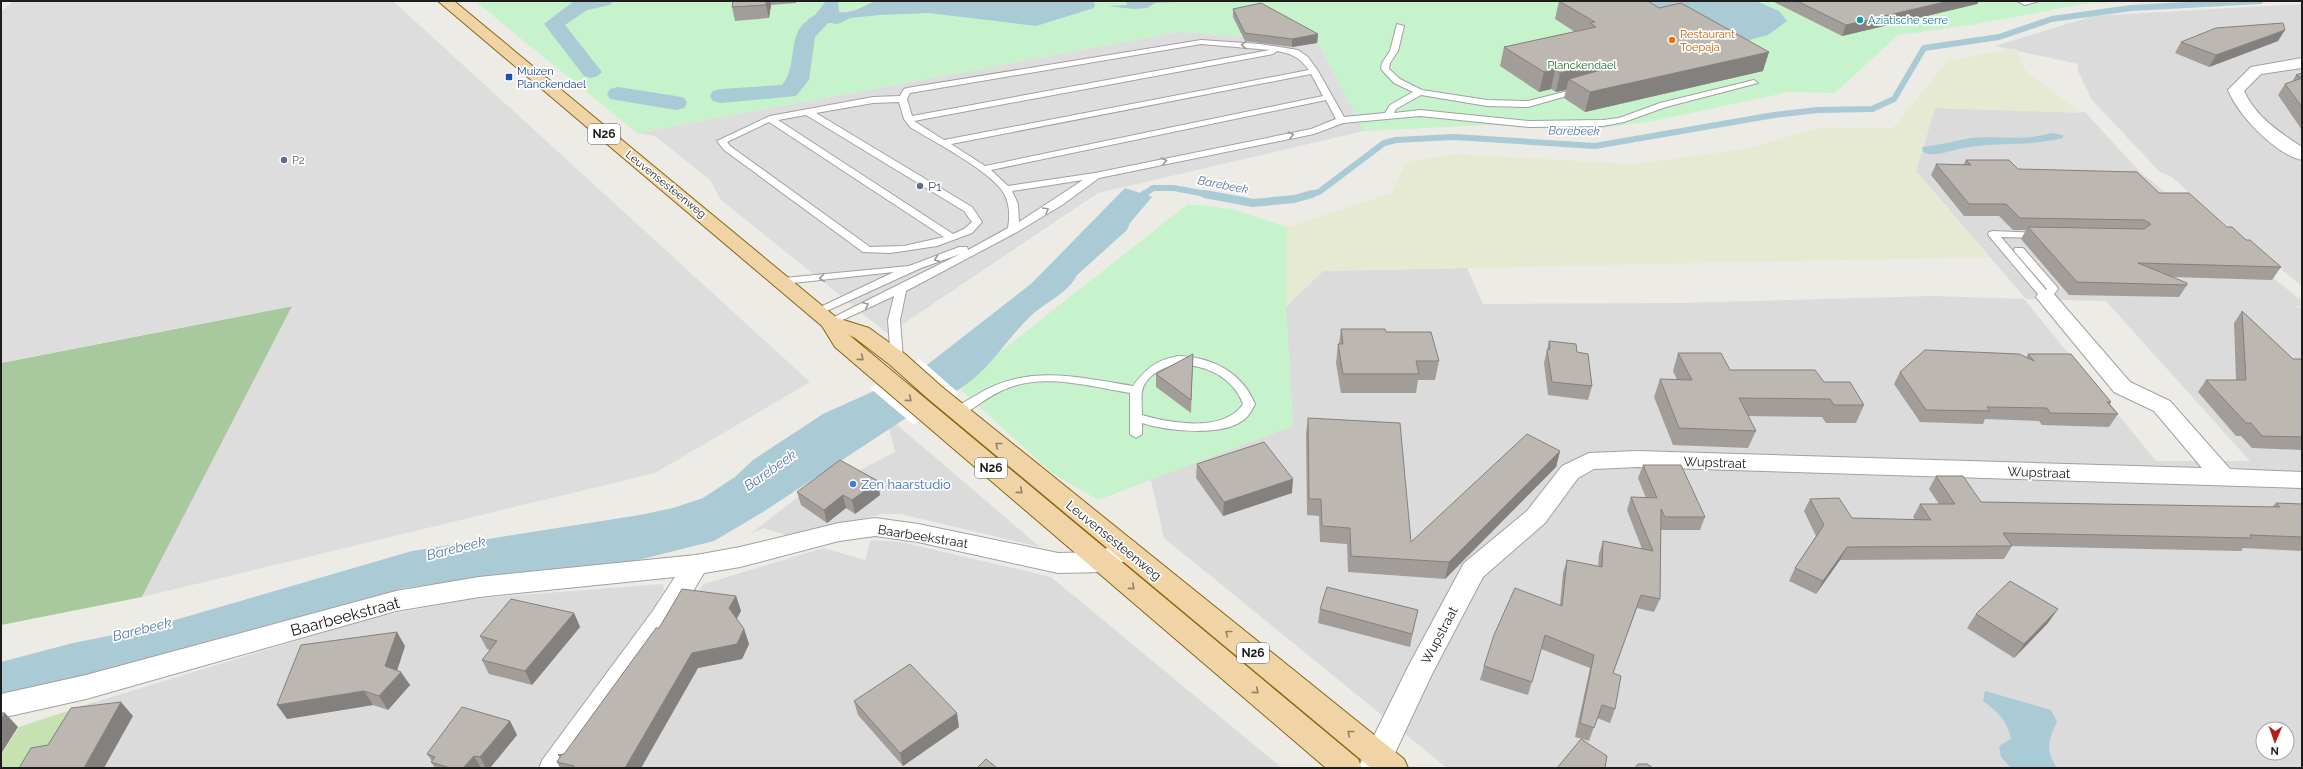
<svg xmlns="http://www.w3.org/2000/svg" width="2303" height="769" font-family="Raleway,sans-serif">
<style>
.residential{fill:#dbdbdb;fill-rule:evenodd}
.farmland{fill:#e7ead2}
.grass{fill:#c6e2b0}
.forest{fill:#a8c89e}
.park{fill:#c6f3cc}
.parking{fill:#ddd}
.water{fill:#aacad6}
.pier{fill:#fff}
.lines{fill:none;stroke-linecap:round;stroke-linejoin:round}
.stream-far1{stroke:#aacad6;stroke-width:6}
.stream{stroke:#aacad6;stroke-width:8}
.canal{fill:#aacad6;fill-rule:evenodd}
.lane-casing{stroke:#a1a1a1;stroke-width:2}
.street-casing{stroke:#a1a1a1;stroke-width:2}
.primary-casing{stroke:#866511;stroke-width:2}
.lane{fill:#fff;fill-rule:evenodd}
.street{fill:#fff;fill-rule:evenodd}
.primary{fill:#f1d4a6;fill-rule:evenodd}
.wall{fill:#a39d99}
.shaded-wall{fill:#84807d}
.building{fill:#bdb7b2;stroke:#84807d}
.oneway{stroke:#999}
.oneway2{stroke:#928268}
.culture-dot{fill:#0f9aa8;stroke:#fff;stroke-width:1.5}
.food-dot{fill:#e8710a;stroke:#fff;stroke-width:1.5}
.transit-dot{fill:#1a4fb4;stroke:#fff;stroke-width:1.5}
.service-dot{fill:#5c6f8a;stroke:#fff;stroke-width:1.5}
.shop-dot{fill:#3f7fe0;stroke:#fff;stroke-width:1.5}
.labels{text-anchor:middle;stroke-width:3.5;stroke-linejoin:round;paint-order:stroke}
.far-culture-label{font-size:11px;fill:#0d838f;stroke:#fff;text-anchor:start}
.far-food-label{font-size:11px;fill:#c56008;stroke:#fff;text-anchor:start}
.far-park-label{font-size:11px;fill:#186f23;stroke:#fff}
.far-transit-label{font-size:11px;fill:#164399;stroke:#fff;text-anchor:start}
.far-service-label{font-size:11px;fill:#4e5e75;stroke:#fff;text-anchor:start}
.far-street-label{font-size:11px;fill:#1d1d1d;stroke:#fff}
.far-water-label{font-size:12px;font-style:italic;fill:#5578a2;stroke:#fff}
.shield{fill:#fff;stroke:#616161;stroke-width:1}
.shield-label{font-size:12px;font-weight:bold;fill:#1d1d1d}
.service-label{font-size:13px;fill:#4e5e75;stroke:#fff;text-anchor:start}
.street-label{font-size:13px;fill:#1d1d1d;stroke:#fff}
.shop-label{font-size:13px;fill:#366cbe;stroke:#fff;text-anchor:start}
.water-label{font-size:14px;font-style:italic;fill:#5578a2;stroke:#fff}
.near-street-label{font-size:16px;fill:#1d1d1d;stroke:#fff}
</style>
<rect width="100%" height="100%" fill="#edebe5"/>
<!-- residential -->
<g class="residential">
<polygon points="2302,4 2302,286 2212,213 2172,177 2160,172 2092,100 2078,71 2078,64 1995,46 2093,16"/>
<path d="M1935 108 2085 112 2140 172 2302 301V306H2293L2302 308V768H1447L1164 538 1151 481H1146L1293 426 1286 307 1323 271 1467 268 1483 304 1681 303 1933 296 2024 299 2156 461H2250L2106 301 2026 299 1916 171ZM2263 729H2287V753H2263Z"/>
<polygon points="896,424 1040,547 900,514 882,514 785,535 764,528 750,534 807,490 858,471 895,452 889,428"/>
<polygon points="871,540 901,542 1051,577 1282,768 40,768 62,758 95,702 371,618 469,599 663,584 664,590 657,602 688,603 704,584 823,548 865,560"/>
</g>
<!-- farmland -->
<polygon class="farmland" points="2016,48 2025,70 2081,113 1935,108 1916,171 1989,257 1323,271 1286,307 1287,227 1392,193 1406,162 1456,154 1633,164 1745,149 1818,128 1893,128 1947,61"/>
<!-- grass -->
<polygon class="grass" points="95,702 62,758 40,768 1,768 1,755 19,727"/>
<!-- forest -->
<polygon class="forest" points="293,306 142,597 1,625 1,363"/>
<!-- park -->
<g class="park">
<polygon points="475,1 2129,1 2083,4 1971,25 1898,35 1835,93 1789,92 1653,121 1587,130 1485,125 1364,131 1318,43 1179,32 637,133"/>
<polygon points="1188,204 1232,209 1287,227 1286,307 1293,426 1098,500 1052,473 960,389 974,379 991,359"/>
</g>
<!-- parking -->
<g class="parking">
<polygon points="14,1 393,1 810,382 655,473 142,597 292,306 1,363 1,12"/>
<polygon points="1179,32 1318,43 1364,131 1098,193 888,334 721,200 710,180 655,136 637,133"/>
</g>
<!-- water -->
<g class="water">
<path d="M826 1H838L839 12C854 14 863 5 877 1H1093L1095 5 1094 8 1036 26 929 13 879 15 850 18 838 24 807 20 815 15Z"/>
<polygon points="1126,1 1194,1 1155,3 1147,8 1133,9 1108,6 1127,5"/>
<polygon points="1649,1 1756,1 1779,11 1787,21 1768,35 1746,41 1649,13"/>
<path d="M2051 133 2063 135V138C2028 147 1993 141 1959 149 1948 151 1933 158 1923 152L1922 147C1939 145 1954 141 1971 138 1999 135 2022 142 2051 133Z"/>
<path d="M1125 188 1152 197 1130 223 1127 230 1077 275C1068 293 1048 301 1034 313 1007 337 988 374 956 391L927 365 1032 283Z"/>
<polygon points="874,391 906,418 763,512 714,541 634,561 532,571 405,588 1,698 1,662 73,643 144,629 412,551 640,515 673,508 703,498 735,477 753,460 823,414"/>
<path d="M1985 691 2051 710 2057 722C2048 741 2045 749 2057 768H2011L2001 757 1999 746 2011 739C2007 720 1998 712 1983 701Z"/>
</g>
<!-- pier -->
<polygon class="pier" points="919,359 960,394 914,425 870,388"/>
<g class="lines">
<!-- stream-far1 -->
<g class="stream-far1">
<polyline points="1143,195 1153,188 1174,188 1211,195"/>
<polyline points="1308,195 1319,192 1384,143 1396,140 1454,137 1595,146 1774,115 1818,110 1872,109 1894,99 1924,48 1999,37 2052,19 2131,8 2260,1"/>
</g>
<!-- stream -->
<g class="stream">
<polyline points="1205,194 1253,203 1294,199 1312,194"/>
<polyline points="1135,201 1145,194"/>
</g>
<!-- canal -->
<g class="canal">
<polygon points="574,1 613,1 610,5 587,10 565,25 602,72 598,76 591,78 584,76 544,24"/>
<path d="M820 15 827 17 830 21 815 37 809 80 796 96 721 103 713 101 710 96 713 91 721 89 782 85C801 64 782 25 820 15Z"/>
<polygon points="618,87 676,96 684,98 687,103 684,108 676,110 610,99 607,94 610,89"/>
</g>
<!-- lane casing -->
<g class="lane-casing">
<g id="lane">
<polygon points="2017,1 2039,1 2025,5"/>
<path d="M1397 24 1404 26 1398 51 1390 63 1389 69 1400 79 1422 90 1487 100 1528 101 1580 88 1584 91 1528 107 1487 106 1421 95 1396 109 1394 113 1420 110 1529 121 1603 120 1619 118 1660 103 1754 80 1758 83 1666 107 1624 122 1603 126 1529 127 1420 116 1343 123 1314 134 1099 178 1062 205 1017 232 906 291 900 320 903 359 897 363 891 359 888 320 894 296 834 324 830 325 824 322 960 254 921 268 818 315 814 314 812 312 814 310 894 272 784 284 779 281 784 278 909 266 959 247H967L968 250 1008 228C1010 217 1010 203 1003 192 989 170 934 142 910 127L904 119 899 102 873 103 816 113 972 207 982 222 972 233 937 246 890 253 863 252 724 150 717 141 770 116 873 97 900 96 904 89 907 88 1201 40 1260 44 1298 50 1308 57 1318 71 1344 117 1385 113 1390 105 1413 92 1394 83 1381 69 1382 63 1390 51ZM1201 44 1270 50 912 116 907 99 910 93ZM1277 51C1292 54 1299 57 1309 70L944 140 914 121 1273 54ZM1311 74 1323 96 985 166 951 144ZM1326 100 1336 119 1311 129 1095 173 1008 186 991 170ZM806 115 964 211 972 222 964 229 953 234 778 120ZM769 122 944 237 904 246 870 247 730 146 727 142ZM1083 180 1019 222 1018 204 1012 191Z"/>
<polygon points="1993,231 2043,233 2044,235 2039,238 2001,237 2046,290 2047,289 2015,252 2014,250 2015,248 2023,248 2057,287 2058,289 2050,299 2042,299 1989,236 1988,234 1989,232"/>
<path d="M1178 356C1212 357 1242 372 1255 404 1253 408 1250 414 1247 417 1227 438 1167 431 1142 423V434L1136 438 1130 434V393C1092 387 1046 373 1008 388 992 394 978 405 963 415L959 416 953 412C957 405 968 400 975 396 1027 363 1077 377 1133 386 1146 368 1157 360 1178 356ZM1178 364C1206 365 1233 377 1243 404 1224 433 1170 423 1142 415 1142 407 1141 399 1142 392 1144 376 1165 366 1178 364Z"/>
</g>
</g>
<!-- street casing -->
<g class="street-casing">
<g id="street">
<path d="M2302 58V68L2261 74 2244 91C2256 117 2279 132 2302 147V160C2275 154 2238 115 2228 90L2251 67Z"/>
<polygon points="2046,291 2053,293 2130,382 2170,401 2230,469 2302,472 2302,488 1637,467 1594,469 1578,478 1545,523 1483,577 1432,674 1388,768 1358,768 1409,665 1464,563 1527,511 1562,466 1589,453 1637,451 2202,468 2154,411 2114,392 2036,297 2039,293"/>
<polygon points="875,518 918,524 1058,553 1098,552 1126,540 1135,542 1139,549 1135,556 1102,572 1058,573 918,542 875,536 839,541 740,567 704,573 672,626 571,768 539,768 543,759 652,612 675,577 479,597 396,611 86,699 1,718 1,694 86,675 396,591 479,577 696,555 740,547 839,523"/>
</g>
</g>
<!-- primary casing -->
<g class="primary-casing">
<polygon id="primary" points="438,1 454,1 837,318 869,328 905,354 942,387 1404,759 1408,768 1371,768 926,397 889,364 855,338 849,335 1358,759 1362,768 1326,768 835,347 822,326"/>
</g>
<!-- lane -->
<use href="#lane" class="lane"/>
<!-- street -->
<use href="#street" class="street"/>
<!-- primary -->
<use href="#primary" class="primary"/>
</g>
<!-- wall -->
<g class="wall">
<polygon points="733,1 796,1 796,3 771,5 769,18 735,21 732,7"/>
<polygon points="1559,1 1763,71 1585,112 1564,98 1566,90 1556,92 1551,89 1539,92 1500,66 1504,47 1575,32 1555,19"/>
<polygon points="1772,1 1979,1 1977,4 1842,36"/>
<polygon points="1233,9 1318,34 1317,43 1292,47 1245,41 1233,17"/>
<polygon points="2278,41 2209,67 2175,53 2181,42"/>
<polygon points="2302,73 2302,130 2278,95 2285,84 2292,82 2296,75"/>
<polygon points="1966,160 2018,169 2159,193 2227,227 2246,240 2281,267 2272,280 2172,277 2187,285 2179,297 2069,295 2021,239 2026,230 2013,230 1999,216 1964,216 1931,175 1936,164 1963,165"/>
<polygon points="2242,311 2293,359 2302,359 2302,450 2252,448 2241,436 2236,436 2198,392 2206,380 2236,380 2234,323"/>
<polygon points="1341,329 1386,332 1439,361 1435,380 1418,380 1416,393 1341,393 1336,363 1338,344 1339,344"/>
<polygon points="1549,341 1577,352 1592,386 1588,400 1548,395 1544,363"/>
<polygon points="1678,353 1730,370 1824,382 1864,405 1856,423 1826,423 1822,417 1748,416 1756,431 1748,448 1673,445 1654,397 1660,379 1677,380 1673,371"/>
<polygon points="1193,354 1191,413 1156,387 1156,374"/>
<polygon points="2028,354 2111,402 2110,404 2118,414 2109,427 2042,425 2039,421 1985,419 1983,424 1920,422 1894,384 1900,372 2026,358"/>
<polygon points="1308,418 1411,542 1560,451 1556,467 1445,579 1348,572 1347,544 1320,542 1319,516 1307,515 1306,434"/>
<polygon points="1197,464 1292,493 1223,516 1196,478"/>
<polygon points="1643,465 1705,517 1700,530 1661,530 1660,599 1654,612 1637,608 1613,673 1615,709 1610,723 1597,718 1589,741 1575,737 1590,668 1541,649 1528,695 1480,680 1484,666 1560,605 1563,573 1567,560 1598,567 1599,554 1603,541 1642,549 1627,510 1631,497 1646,498 1638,478"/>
<polygon points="1936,476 1981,502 2272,507 2276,503 2302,504 2302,551 2243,548 2241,551 2012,546 2004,559 1840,560 1816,594 1789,581 1795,568 1816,536 1804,511 1810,499 1852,518 1915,520 1913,517 1920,504 1939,504 1929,489"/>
<polygon points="797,492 880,495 855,514 846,508 827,523 801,505"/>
<polygon points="736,596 741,611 736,618 744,629 749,644 742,659 698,668 641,768 560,768 557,762 560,757 558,755 564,754"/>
<polygon points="1320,609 1415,623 1410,647 1318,623"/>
<polygon points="574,613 580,627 532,685 489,674 482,660 490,650 487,649 480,636"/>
<polygon points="1976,614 2048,623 2014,658 1967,628"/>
<polygon points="405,646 397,670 410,685 388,710 373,705 287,719"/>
<polygon points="854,701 959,727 903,766 858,715"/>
<polygon points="510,721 517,735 490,768 435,768 431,762 432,761 427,754"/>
</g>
<!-- shaded-wall -->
<g class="shaded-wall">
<polygon points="766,1 770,1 771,5 769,18 766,5"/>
<polygon points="1949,1 1979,1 1977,4 1842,36 1846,25"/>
<polygon points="2285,30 2278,41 2209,67 2216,55"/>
<polygon points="1318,34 1317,43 1292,47 1292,39"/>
<polygon points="1769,52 1763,71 1585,112 1590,92"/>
<polygon points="1605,62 1600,82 1569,79 1566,90 1556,92 1560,73"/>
<polygon points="1555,69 1551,89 1539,92 1544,72"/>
<polygon points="1560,451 1556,467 1445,579 1449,562"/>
<polygon points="1293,479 1292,493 1223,516 1224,502"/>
<polygon points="878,481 880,495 855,514 852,500"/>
<polygon points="843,495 846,508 827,523 824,510"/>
<polygon points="1847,547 1840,560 1816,594 1823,581"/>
<polygon points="736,596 741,611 734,624 729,608"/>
<polygon points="2058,609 2048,623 2014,658 2024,644"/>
<polygon points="574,613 580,627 532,685 525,671"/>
<polygon points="744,629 749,644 742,659 698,668 641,768 625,768 692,653"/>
<polygon points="397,632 405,646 394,680 401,672 410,685 388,710 379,696 385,666"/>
<polygon points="364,691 373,705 287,719 277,705"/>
<polygon points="121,702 133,716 104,768 84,768"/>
<polygon points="5,713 18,727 1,754 1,719"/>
<polygon points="957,713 959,727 903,766 900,753"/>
<polygon points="510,721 517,735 490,768 486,768 480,757"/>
<polygon points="474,756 481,768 463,768"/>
</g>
<!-- building -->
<g class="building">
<polygon points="733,1 766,1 766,5 732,7"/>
<polygon points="1559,1 1648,1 1659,8 1681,3 1769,52 1590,92 1569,79 1608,68 1609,65 1605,62 1560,73 1555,69 1544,72 1504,47 1596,27 1590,23 1595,22"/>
<polygon points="1797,1 1949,1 1846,25"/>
<polygon points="1261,3 1318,34 1292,39 1245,33 1233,9"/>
<polygon points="2283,23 2285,30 2216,55 2181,42 2216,28"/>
<polygon points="2302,73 2302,78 2296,75"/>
<polygon points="2302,78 2302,107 2285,84"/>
<polygon points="1966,160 2009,160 2018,169 2137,172 2159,193 2189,193 2227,227 2232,227 2246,240 2250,240 2281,267 2138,263 2187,283 2187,285 2077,282 2028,227 2144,229 2151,224 2144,220 2020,218 2006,204 1969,204 1936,164 1971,165"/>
<polygon points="2242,311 2293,359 2302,359 2302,437 2262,436 2251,423 2246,423 2206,380 2246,380"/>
<polygon points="1341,329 1385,329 1386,332 1431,332 1439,361 1416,361 1419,374 1343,374 1338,344 1343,344"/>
<polygon points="1549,341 1576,344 1577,352 1588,354 1592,386 1552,382 1547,350 1550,349"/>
<polygon points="1925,350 2019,354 2034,361 2028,354 2071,354 2111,402 2107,402 2118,414 2050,413 2047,408 1987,407 1990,411 1926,410 1900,372"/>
<polygon points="1678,353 1721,353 1730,370 1815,370 1824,382 1850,382 1864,405 1834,405 1830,399 1739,398 1756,431 1679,428 1660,379 1692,380"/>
<polygon points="1193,354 1191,400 1156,374"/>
<polygon points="1308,418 1400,423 1411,542 1527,434 1560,451 1449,562 1351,556 1350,528 1322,526 1321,499 1309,499"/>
<polygon points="1264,442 1293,479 1224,502 1197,464"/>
<polygon points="840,460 878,481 852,500 843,495 824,510 797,492"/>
<polygon points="1643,465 1681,465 1705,517 1665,517 1661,509 1660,599 1641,595 1613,673 1621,676 1615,709 1602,705 1594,728 1580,723 1594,655 1545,635 1532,682 1484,666 1494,635 1515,588 1562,606 1567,560 1602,567 1603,541 1653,551 1631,497 1657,498"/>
<polygon points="1936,476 1963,476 1981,502 2280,507 2276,503 2302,504 2302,537 2250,535 2252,538 2003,533 2012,546 1847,547 1823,581 1795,568 1824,525 1810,499 1839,498 1852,518 1931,520 1920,504 1955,504"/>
<polygon points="2010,581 2058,609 2024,644 1976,614"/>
<polygon points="1327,587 1418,610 1412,634 1320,609"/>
<polygon points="682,589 736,596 729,608 744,629 737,644 692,653 625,768 573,768 574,766 557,762 561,755 558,755 564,754 656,628 659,628"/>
<polygon points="511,599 574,613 525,671 482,660 497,641 480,636"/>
<polygon points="397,632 385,666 401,672 379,696 364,691 277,705 301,645"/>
<polygon points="910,664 957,713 900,753 854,701"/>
<polygon points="121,702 84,768 19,768 31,748 48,745 71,708"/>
<polygon points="462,707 510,721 480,757 474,756 463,768 450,768 431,762 435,757 427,754"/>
<polygon points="1,713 5,713 1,719"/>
<polygon points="1581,739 1607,756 1605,768 1557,768"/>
<polygon points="986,759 997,768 977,768"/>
<polygon points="1638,764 1647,764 1653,768 1635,768"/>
</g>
<!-- one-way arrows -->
<defs><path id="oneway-chevron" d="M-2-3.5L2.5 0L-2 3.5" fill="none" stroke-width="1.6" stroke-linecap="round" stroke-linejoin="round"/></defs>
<g class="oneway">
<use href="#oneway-chevron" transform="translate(1244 45) rotate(-176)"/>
<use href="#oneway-chevron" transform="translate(1291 135) rotate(-12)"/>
<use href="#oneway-chevron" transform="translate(1164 161) rotate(-11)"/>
<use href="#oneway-chevron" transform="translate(1046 210) rotate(-31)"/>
<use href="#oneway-chevron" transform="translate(937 259) rotate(159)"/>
<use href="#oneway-chevron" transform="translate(822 278) rotate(175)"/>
<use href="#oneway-chevron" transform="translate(866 305) rotate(-25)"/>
</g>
<g class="oneway2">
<use href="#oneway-chevron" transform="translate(861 358) rotate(40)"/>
<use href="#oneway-chevron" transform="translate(909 399) rotate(40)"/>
<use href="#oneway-chevron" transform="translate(998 445) rotate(-141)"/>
<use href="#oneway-chevron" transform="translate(1020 491) rotate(40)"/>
<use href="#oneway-chevron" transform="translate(1132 587) rotate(40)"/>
<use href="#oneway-chevron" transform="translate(1228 633) rotate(-141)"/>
<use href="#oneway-chevron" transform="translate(1256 691) rotate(40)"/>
<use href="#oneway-chevron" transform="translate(1350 733) rotate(-141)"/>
</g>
<!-- markers -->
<circle class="culture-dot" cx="1860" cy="20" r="4"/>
<circle class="food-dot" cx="1672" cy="40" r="4"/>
<rect class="transit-dot" x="505" y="73" width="8" height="8" rx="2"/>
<g class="service-dot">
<circle cx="284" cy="160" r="4"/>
<circle cx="920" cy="186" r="4"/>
</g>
<circle class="shop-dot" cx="853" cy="484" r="4"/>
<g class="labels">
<!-- far-culture labels -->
<g class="far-culture-label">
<text x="1868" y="24">Aziatische serre</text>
</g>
<!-- far-food labels -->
<g class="far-food-label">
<text x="1680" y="38">Restaurant<tspan x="1680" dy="13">Toepaja</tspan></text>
</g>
<!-- far-park labels -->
<g class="far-park-label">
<text x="1582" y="69">Planckendael</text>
</g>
<!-- far-transit labels -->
<g class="far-transit-label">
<text x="517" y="75">Muizen<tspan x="517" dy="13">Planckendael</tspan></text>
</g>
<!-- far-service labels -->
<g class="far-service-label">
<text x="292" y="164">P2</text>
</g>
<!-- far-street labels -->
<g class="far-street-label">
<text transform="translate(666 184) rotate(39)" y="4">Leuvensesteenweg</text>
</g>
<!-- far-water labels -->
<g class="far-water-label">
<text transform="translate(1574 131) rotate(1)" y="4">Barebeek</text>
<text transform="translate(1223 185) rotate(11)" y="4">Barebeek</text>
</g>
<!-- shield labels -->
<g class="shield">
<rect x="588" y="124" width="32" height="20" rx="3"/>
<rect x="975" y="458" width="32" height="20" rx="3"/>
<rect x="1237" y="643" width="32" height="20" rx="3"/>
</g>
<g class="shield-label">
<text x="604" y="138">N26</text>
<text x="991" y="472">N26</text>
<text x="1253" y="657">N26</text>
</g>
<!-- service labels -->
<g class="service-label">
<text x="928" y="191">P1</text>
</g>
<!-- street labels -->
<g class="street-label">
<text transform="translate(1715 462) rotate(2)" y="5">Wupstraat</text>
<text transform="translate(2039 472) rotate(2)" y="5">Wupstraat</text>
<text transform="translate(923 536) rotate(9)" y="5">Baarbeekstraat</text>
<text transform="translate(1114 540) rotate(39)" y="5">Leuvensesteenweg</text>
<text transform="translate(1439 635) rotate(-62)" y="5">Wupstraat</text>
</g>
<!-- shop labels -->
<g class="shop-label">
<text x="861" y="489">Zen haarstudio</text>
</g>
<!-- water labels -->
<g class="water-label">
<text transform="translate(770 470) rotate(-35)" y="5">Barebeek</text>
<text transform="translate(456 548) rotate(-14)" y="5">Barebeek</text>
<text transform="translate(142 629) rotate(-14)" y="5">Barebeek</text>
</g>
<!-- near-street labels -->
<g class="near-street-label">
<text transform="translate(345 616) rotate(-15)" y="6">Baarbeekstraat</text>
</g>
</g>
<!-- border -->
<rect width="2303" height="769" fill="none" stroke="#1d1d1d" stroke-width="4"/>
<!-- north arrow -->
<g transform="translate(2275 741) rotate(182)"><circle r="19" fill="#ffffff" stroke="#a5a5a5"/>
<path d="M0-3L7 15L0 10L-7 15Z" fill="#b51e16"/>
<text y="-6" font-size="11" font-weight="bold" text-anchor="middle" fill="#1d1d1d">N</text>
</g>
</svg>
